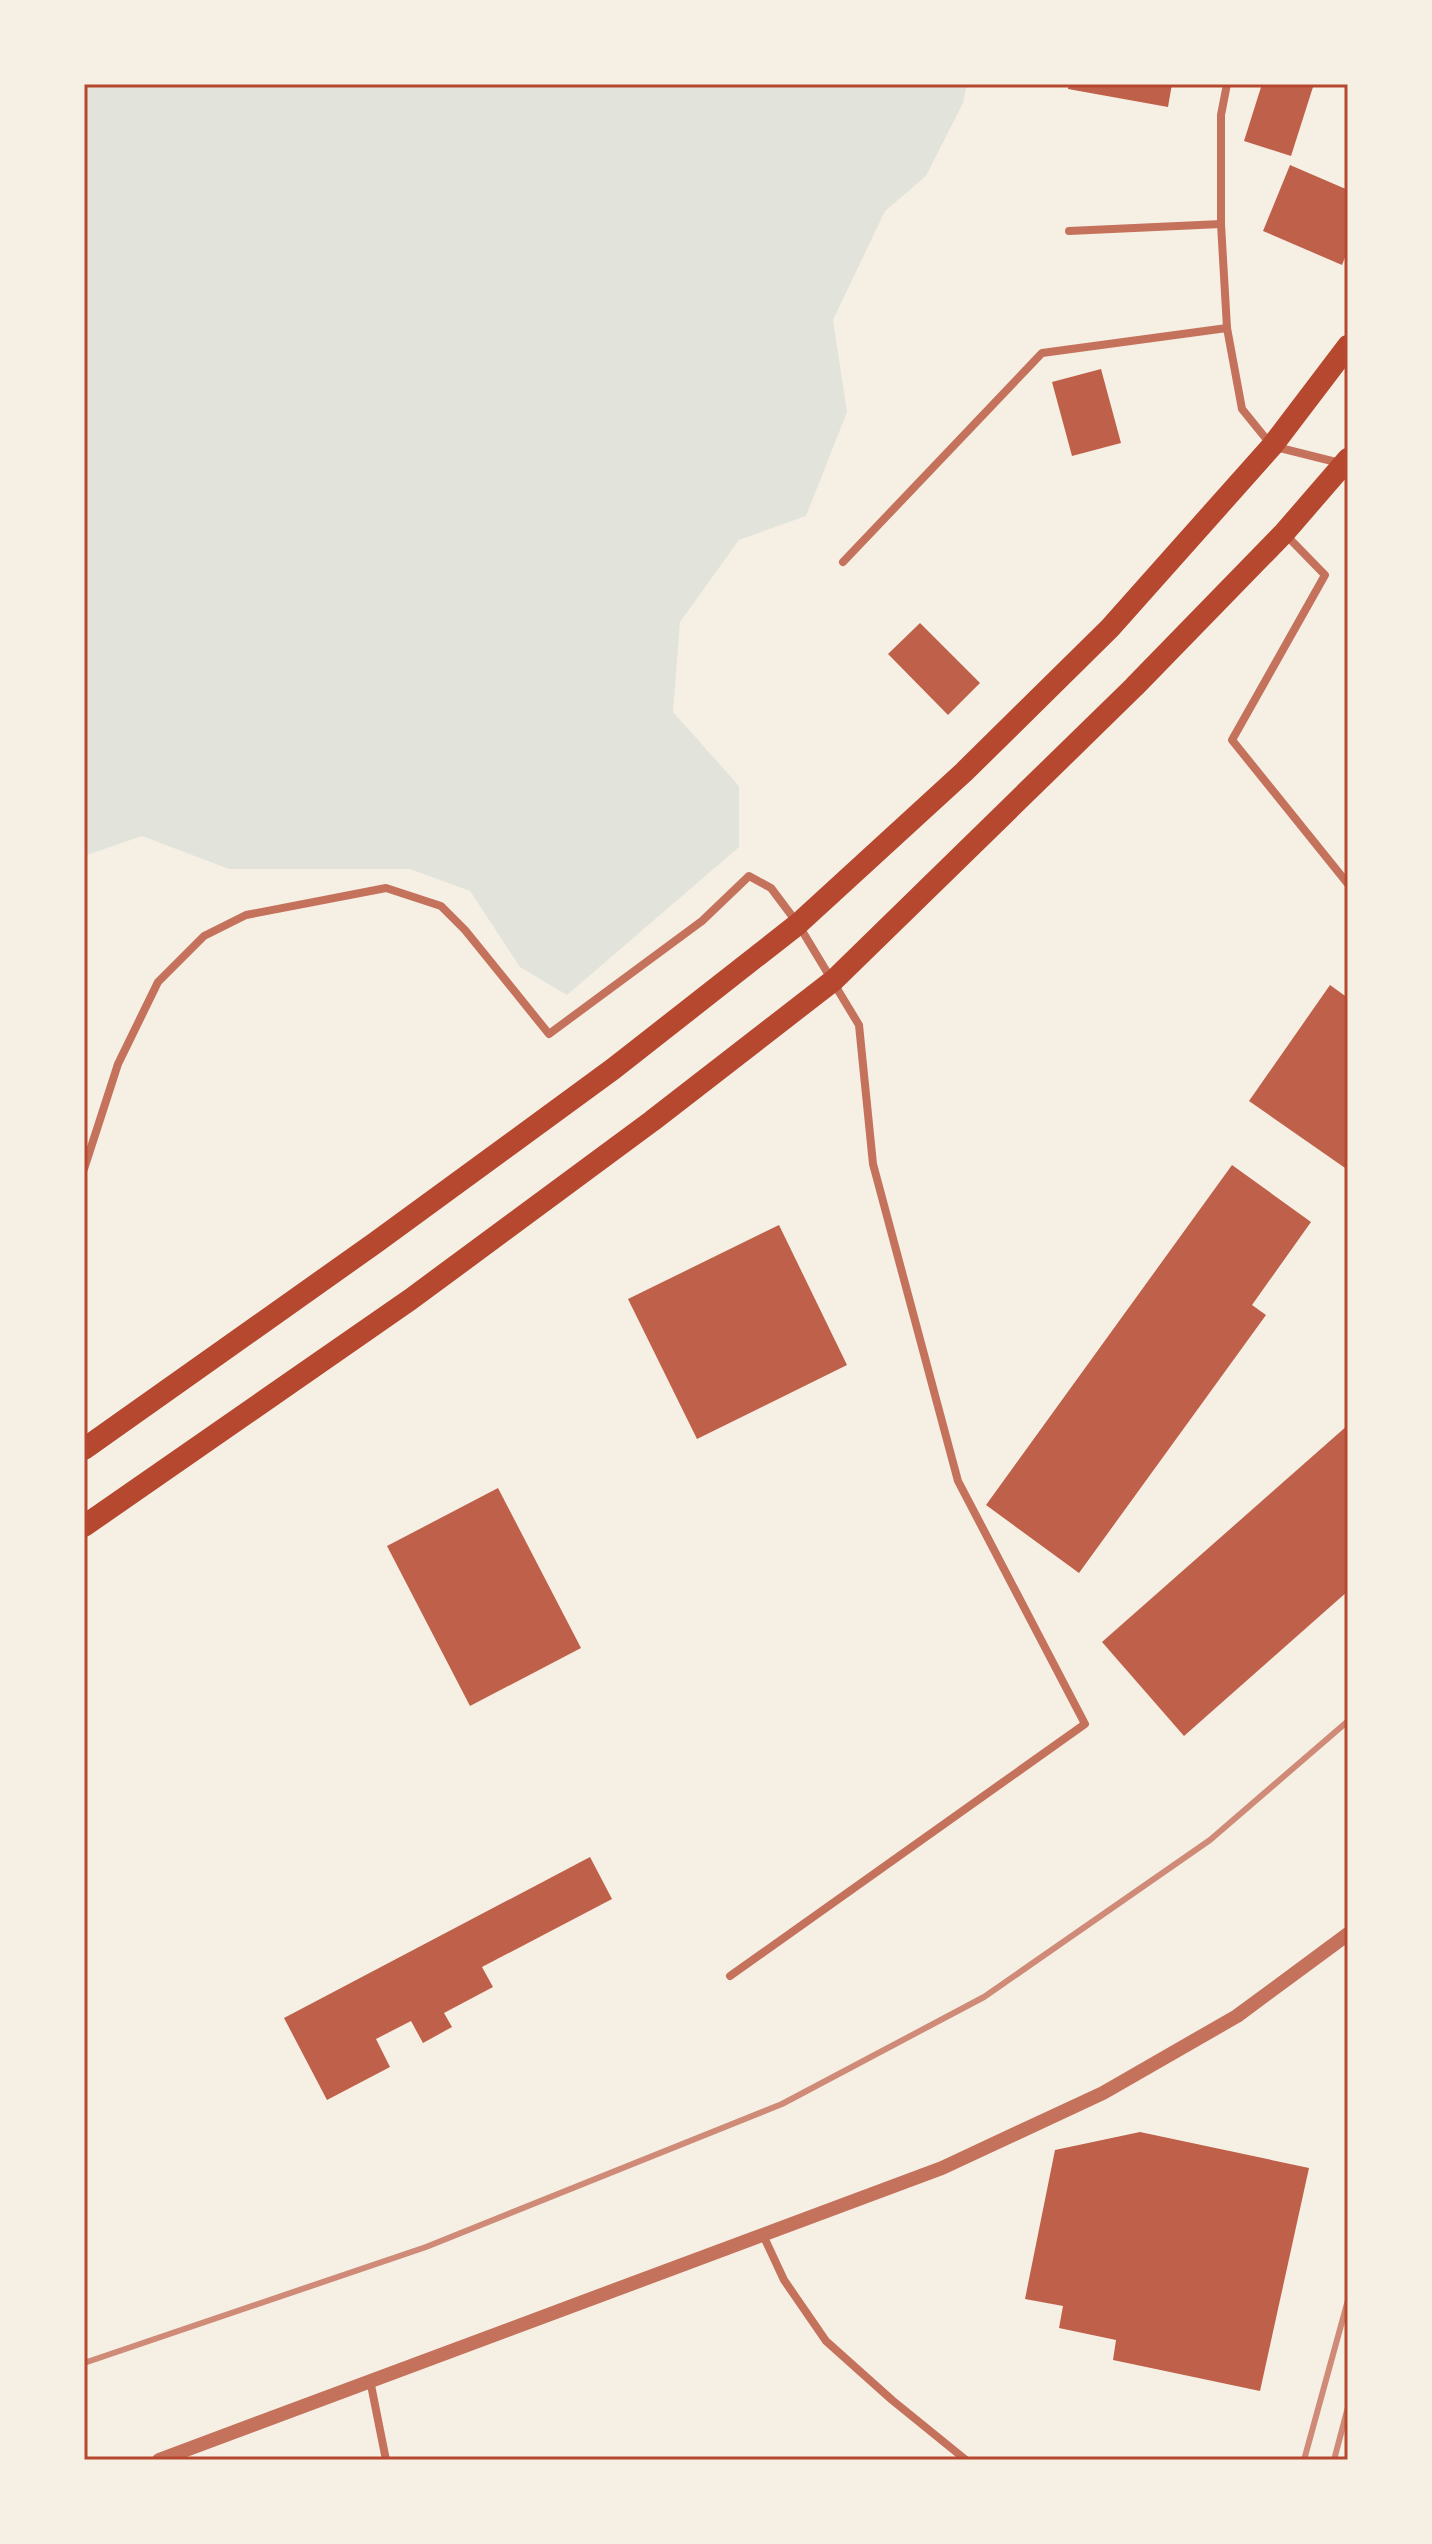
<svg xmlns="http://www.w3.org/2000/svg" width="1432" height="2544" font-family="'PT Sans',sans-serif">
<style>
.green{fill:#e2e4dc}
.building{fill:#bf614a}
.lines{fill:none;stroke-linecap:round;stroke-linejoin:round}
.minor{stroke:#c5725c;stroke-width:8}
.tertiary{stroke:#c5725c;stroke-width:14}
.trunk{stroke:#b5482f;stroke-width:22}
.rail{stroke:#cf8b77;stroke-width:6}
.neatline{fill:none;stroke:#b5482f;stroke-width:3}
</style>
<rect width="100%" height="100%" fill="#f6efe4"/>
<!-- green -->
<polygon class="green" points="84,84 967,84 963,103 926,176 885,211 833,320 847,412 806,516 739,540 680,622 673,712 739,786 739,847 567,995 520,967 470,891 410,869 229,869 142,836 84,856"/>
<!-- building -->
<g class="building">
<polygon points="1069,84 1172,84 1168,107 1068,89"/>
<polygon points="1262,84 1305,84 1313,87 1291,156 1244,141"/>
<polygon points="1290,165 1348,190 1348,250 1342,265 1263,231"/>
<polygon points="1101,369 1121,443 1072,456 1052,382"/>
<polygon points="920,623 980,683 948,715 888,654"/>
<polygon points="1330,985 1348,998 1348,1170 1249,1101"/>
<polygon points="1232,1165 1311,1222 1252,1305 1266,1315 1079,1573 986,1505"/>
<polygon points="779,1225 847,1365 697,1439 628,1299"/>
<polygon points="1348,1425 1348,1591 1184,1736 1102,1642"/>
<polygon points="498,1488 581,1648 470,1706 387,1546"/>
<polygon points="590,1857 612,1899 482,1967 493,1987 444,2013 452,2027 423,2043 411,2021 376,2039 390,2067 327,2100 284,2018"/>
<polygon points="1140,2132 1309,2168 1260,2391 1113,2360 1116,2340 1059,2328 1063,2306 1025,2299 1055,2150"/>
</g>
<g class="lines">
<!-- minor -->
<g class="minor">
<polyline points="1227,84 1221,115 1221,224 1227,328 1242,409 1272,446 1340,463"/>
<polyline points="1069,231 1221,224"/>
<polyline points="1285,534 1325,575 1232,740 1348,884"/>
<polyline points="843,562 1042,353 1227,328"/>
<polyline points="84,1169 118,1064 158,982 204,936 246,915 386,888 441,906 465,930 549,1034 702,921 749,876 771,888 798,924 859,1025 873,1164 958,1481 1085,1724 730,1976"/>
<polyline points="763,2235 784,2280 826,2341 892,2400 966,2460"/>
<polyline points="370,2380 386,2460"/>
</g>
<!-- tertiary -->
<polyline class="tertiary" points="159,2460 942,2168 1103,2093 1237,2016 1348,1934"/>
<!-- trunk -->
<g class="trunk">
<polyline points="84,1449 375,1243 613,1069 798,924 964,772 1110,628 1272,446 1348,346"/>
<polyline points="84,1526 411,1299 652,1121 834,980 1134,687 1284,533 1348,459"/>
</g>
<!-- rail -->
<g class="rail">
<polyline points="84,2363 426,2247 782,2104 984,1997 1210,1840 1348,1721"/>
<polyline points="1304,2460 1348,2300"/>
<polyline points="1334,2460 1348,2407"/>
</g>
</g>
<!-- border -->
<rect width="1432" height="2544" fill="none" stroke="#f6efe4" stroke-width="172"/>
<rect x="86" y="86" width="1260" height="2372" class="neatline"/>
</svg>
